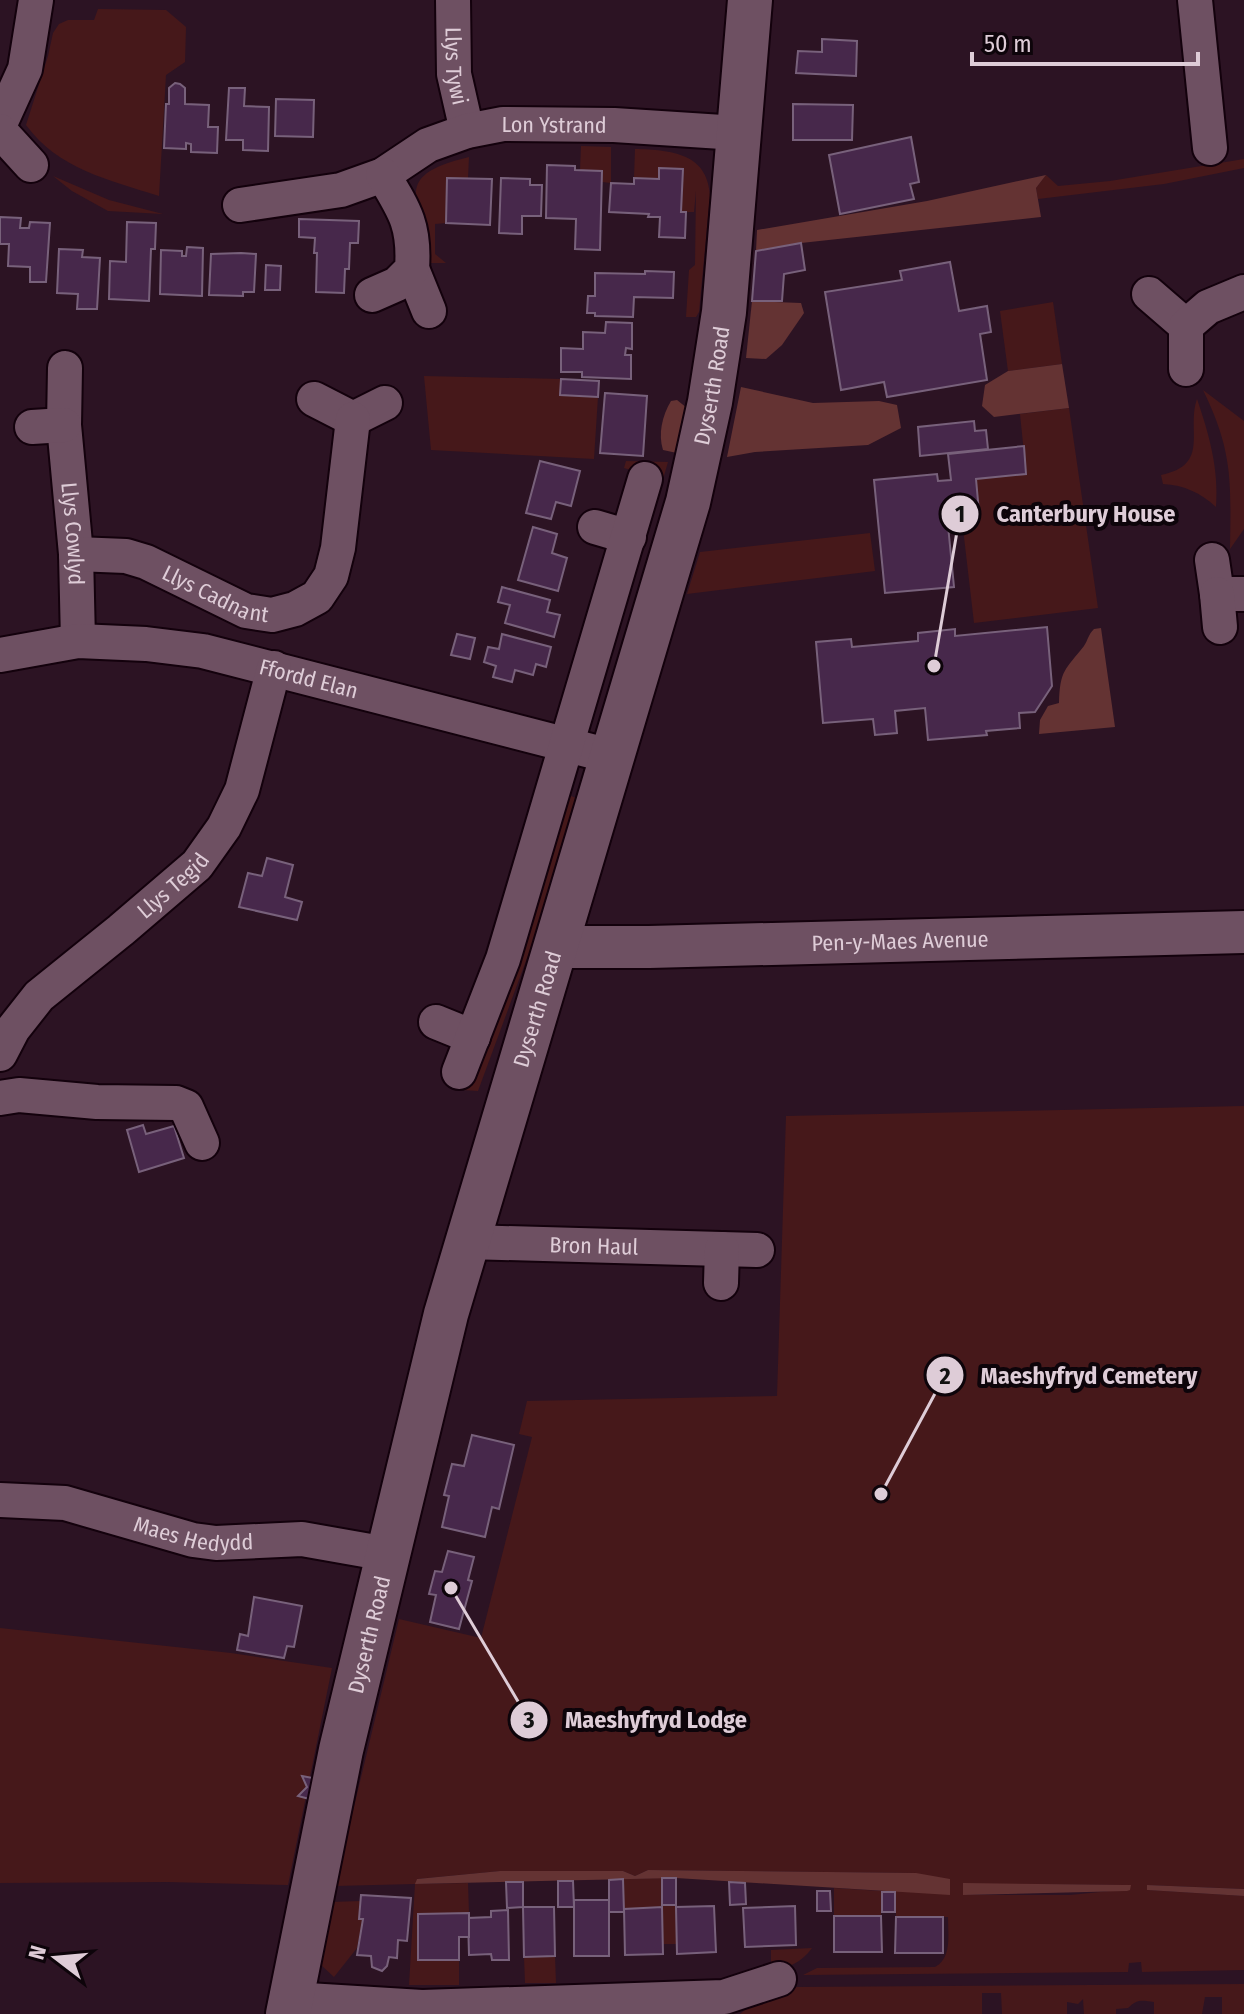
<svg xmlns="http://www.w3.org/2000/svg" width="1244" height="2014" font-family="'Fira Sans Condensed',sans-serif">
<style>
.green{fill:#46181a;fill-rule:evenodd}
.forest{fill:#643333}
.building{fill:#47284b;stroke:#78617b;stroke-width:2}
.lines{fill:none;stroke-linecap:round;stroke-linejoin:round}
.minor-casing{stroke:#13010c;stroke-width:38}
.tertiary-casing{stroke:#13010c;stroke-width:46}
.secondary-casing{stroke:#13010c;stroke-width:48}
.minor{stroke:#6e5062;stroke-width:34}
.tertiary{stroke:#6e5062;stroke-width:42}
.secondary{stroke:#6e5062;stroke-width:44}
.labels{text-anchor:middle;stroke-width:8;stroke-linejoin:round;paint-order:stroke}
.street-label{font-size:22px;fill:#deccd7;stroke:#0d040a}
.leader{fill:none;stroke:#deccd7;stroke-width:3}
.callout-dot{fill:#deccd7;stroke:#0d040a;stroke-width:3}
.mark-label{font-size:24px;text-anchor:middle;font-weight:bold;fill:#111}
.callout-label{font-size:24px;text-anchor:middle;font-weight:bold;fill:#deccd7;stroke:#0d040a;stroke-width:8;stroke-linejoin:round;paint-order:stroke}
</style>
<rect width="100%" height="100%" fill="#2c1323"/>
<!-- green -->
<g class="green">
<path d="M98 9 166 10 186 27 185 62 166 75 159 196C109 180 58 169 26 125L48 56 53 33 59 24 68 20H94Z"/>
<polygon points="581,146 611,147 611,183 602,182 602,171 580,170"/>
<path d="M635 149C671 150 708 153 710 196L699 312 696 317H686L689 270 695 265 696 191 694 212H681L659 168V179L634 178Z"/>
<path d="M469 157 468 178H447L446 223 435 224V254L446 263H431C424 202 385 177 469 157Z"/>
<polygon points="1244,159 1244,168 1164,184 1038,199 1036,188 1046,175 1058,186 1110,181"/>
<polygon points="53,176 109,200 163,214 108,211 72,191"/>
<polygon points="1053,302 1062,364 1008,371 1000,311"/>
<polygon points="424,376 561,379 560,395 598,397 594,459 431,450"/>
<path d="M1203 390 1244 421V529L1230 549C1231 482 1233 451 1203 390Z"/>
<path d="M1197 399C1209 434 1219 469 1216 507 1201 493 1184 485 1163 484L1161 475C1211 465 1186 430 1197 399Z"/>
<polygon points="1069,408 1098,608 974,623 962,520 980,518 976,479 1026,473 1020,414"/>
<polygon points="626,461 668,462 599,700 592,698 654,477 624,468"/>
<polygon points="870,533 875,571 687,594 700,552"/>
<polygon points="566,794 576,798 534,939 478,1091 463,1090 498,997"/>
<path d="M1244 1106V1889L1147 1885 1148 1890 1244 1896V1970L1142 1972 1141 1962 1129 1963 1128 1972 803 1975 817 1968 935 1967C952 1958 948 1935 948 1917H896V1891L916 1873 648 1870 635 1876 623 1871H500L417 1879 416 1884 468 1883 469 1913 418 1914V1960H459V1985H409L415 1884 335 1886 399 1619 481 1638 532 1437 519 1434 527 1401 777 1396 786 1116ZM963 1884 1130 1885V1889L1070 1895H964Z"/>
<polygon points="0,1628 231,1653 332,1668 288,1885 167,1882 0,1883"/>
<polygon points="662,1878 662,1904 676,1905 677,1944 663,1944 662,1908 624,1909 623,1879"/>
<polygon points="834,1888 881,1891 881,1916 834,1916"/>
<polygon points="361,1901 360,1919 363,1919 357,1948 334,1977 320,1964 331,1902"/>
<path d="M812 1948C802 1962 787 1969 771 1971V1950Z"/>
<polygon points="555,1956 556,1983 525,1983 524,1957"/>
<path d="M1244 1984V2014H1222V1997H1205L1202 2014H1154V2002C1142 2000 1137 1999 1128 2008L1116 2009V2014H1084L1083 1999 1078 2004 1067 2002V2014H1002L1001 1993H982V2014H740C759 1999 773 1989 798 1987Z"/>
</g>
<!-- forest -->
<g class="forest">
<polygon points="1046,175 1036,188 1041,217 801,243 756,251 757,230 927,201"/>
<polygon points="752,301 801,303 804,313 782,345 766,359 746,358"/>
<polygon points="1062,364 1069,408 994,417 982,406 985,385 1008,371"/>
<polygon points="741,387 813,403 879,401 897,405 901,428 868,445 755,452 727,457"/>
<path d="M677 400 687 408 677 453 663 450C658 434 662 416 671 401Z"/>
<path d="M1101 628 1115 727 1039 734 1040 720 1048 706 1059 703C1060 670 1065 670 1084 646 1088 640 1088 635 1094 629Z"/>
<polygon points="648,1870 916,1873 950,1879 950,1895 676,1878 415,1884 417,1879 500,1871 623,1871 635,1876"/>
<polygon points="963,1883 1130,1885 1131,1885 1130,1890 1127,1891 963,1895"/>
<polygon points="1147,1885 1244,1889 1244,1896 1147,1890"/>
</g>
<!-- building -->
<g class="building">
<polygon points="822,39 857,41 856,76 796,73 798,51 822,52"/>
<polygon points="175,83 180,84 185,88 185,104 209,105 208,127 218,127 217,153 191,152 191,144 186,143 186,149 164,148 166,104 169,104 169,88"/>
<polygon points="229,88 245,88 244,106 269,107 268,151 243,150 243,140 226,140"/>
<polygon points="276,99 314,100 313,137 275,136"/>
<polygon points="793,104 853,105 852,140 793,140"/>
<polygon points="911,137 919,182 910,184 914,199 840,214 829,155"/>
<polygon points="547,165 575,166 575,170 602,171 600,250 575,249 576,219 546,218"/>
<polygon points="659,168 683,169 681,212 686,212 685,238 659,237 660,217 648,217 649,214 609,212 611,183 634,184 634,178 659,179"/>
<polygon points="447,178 492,179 490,225 446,223"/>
<polygon points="501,178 530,179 530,185 542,185 541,216 522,216 522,234 499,233"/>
<polygon points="0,217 21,218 20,228 29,228 30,222 50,223 46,282 30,282 30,267 8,266 9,244 0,244"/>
<polygon points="299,219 359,221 358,243 350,243 349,269 345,269 344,293 316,292 317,253 314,253 315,238 299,237"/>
<polygon points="127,222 156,223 155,249 151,249 149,301 109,299 110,261 126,262"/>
<polygon points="801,243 805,270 784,274 782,301 752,301 756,251"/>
<polygon points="187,247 203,248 202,296 160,294 161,250 182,251 182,256 186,256"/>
<polygon points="59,249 83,250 82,257 100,258 97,309 77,309 78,294 57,293"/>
<polygon points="241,253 256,254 254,292 243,292 243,296 209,295 211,254"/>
<polygon points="950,262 959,311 987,306 991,332 980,334 987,380 887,397 884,382 841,390 825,292 902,280 900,271"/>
<polygon points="266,265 281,266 280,290 265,290"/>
<polygon points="645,271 674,272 673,298 634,297 633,317 595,316 595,313 587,313 588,296 595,296 595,273 645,274"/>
<polygon points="606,322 632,323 632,349 626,348 625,355 631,355 631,379 582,377 582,372 561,372 561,348 583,349 583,332 605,333"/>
<polygon points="561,379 599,381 598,397 560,395"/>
<polygon points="605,393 647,396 643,456 600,453"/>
<polygon points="974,421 975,431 986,430 988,449 920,456 918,427"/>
<polygon points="1024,446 1026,474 976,479 979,512 947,515 954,587 885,593 874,480 937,474 938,481 951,480 948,454"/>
<polygon points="540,461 580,471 571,506 556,502 551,519 526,513"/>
<polygon points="533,527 557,534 552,553 567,558 558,591 518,580"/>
<polygon points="502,587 550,600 547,612 560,615 554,637 505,623 510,605 498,602"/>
<polygon points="1047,627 1052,686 1035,712 1019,713 1020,728 986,731 987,735 928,740 925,708 895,711 897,733 875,735 873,719 823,723 816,642 851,639 852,647 918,641 918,633 955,629 955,636"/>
<polygon points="457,634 475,638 470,659 451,655"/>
<polygon points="502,634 551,647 546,667 536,664 533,675 515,670 512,682 493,677 496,666 484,662 488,647 499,649"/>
<polygon points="267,858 293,865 285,897 302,902 297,920 239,907 248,873 262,876"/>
<polygon points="143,1125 146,1134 174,1126 184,1158 139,1172 127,1130"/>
<polygon points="472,1435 514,1445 499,1509 492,1507 485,1537 442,1527 449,1496 444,1495 452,1464 464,1466"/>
<polygon points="448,1551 474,1557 468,1580 472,1581 459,1629 430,1622 436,1595 429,1594 435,1571 442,1572"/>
<polygon points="254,1597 302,1606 294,1647 287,1646 284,1658 237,1650 240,1634 248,1636"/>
<polygon points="302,1776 318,1779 313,1800 298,1796 307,1787"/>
<rect x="662" y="1878" width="14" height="27"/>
<polygon points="623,1879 624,1912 609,1912 609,1880"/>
<polygon points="558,1881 573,1881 574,1907 558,1907"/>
<polygon points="506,1882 523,1882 523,1907 507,1908"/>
<polygon points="729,1882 745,1883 746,1904 730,1905"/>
<polygon points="817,1891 830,1891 831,1911 817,1911"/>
<rect x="882" y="1892" width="13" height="20"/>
<polygon points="361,1895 411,1898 407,1941 398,1940 397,1958 389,1957 387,1966 382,1971 372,1967 371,1956 357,1955 363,1919 359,1919"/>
<rect x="574" y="1900" width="35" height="56"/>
<polygon points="714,1906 716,1952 677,1954 676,1907"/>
<polygon points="795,1906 796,1945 745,1947 743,1908"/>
<polygon points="523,1907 554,1907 555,1956 524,1957"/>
<polygon points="662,1907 663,1954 625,1955 624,1909"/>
<polygon points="508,1910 509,1960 492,1960 491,1954 469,1955 468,1918 491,1917 491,1911"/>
<polygon points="469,1913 469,1937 459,1937 459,1960 418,1960 418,1914"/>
<polygon points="834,1916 881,1916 882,1952 834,1952"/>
<polygon points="896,1917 943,1917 943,1953 895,1953"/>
</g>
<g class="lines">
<!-- minor casing -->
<g class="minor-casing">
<g id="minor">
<path id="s1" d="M453 0 454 74 467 131"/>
<polyline points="1195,0 1210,148"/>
<polyline points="0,124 25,69 36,0"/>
<polyline points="0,131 31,165"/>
<path id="s2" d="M240 205 341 190 383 175 428 145 467 131 503 124 614 125 738 133"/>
<polyline points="412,269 429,311"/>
<polyline points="1149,294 1186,326"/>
<path d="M372 295 397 284 412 269C415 226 405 211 383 175"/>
<path id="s3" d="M65 368 64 425 76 554 78 641"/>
<polyline points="1186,369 1186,326 1208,307 1244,292"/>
<polyline points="314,399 353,419 385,403"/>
<polyline points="32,427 64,425"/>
<polyline points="595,527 629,537"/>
<path id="s4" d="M76 554 126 556 146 562 246 611 272 615 295 609 317 597 331 576 338 548 353 419"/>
<polyline points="1212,560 1217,594 1244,594"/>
<polyline points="1217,594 1220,627"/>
<path id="s5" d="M0 655 78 641 146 644 203 651 614 757"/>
<polyline points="436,1022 473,1037"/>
<path id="s6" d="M0 1054 13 1029 39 996 121 930 197 865 224 827 242 790 274 668"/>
<polyline points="459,1072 503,959 645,479"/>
<polyline points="0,1098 19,1095 97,1102 176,1103 186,1107 202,1143"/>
<path id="s7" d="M468 1242 757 1250"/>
<polyline points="721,1283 722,1249"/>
<path id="s8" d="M0 1500 65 1503 193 1540 216 1543 302 1539 387 1554"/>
<polyline points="291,1999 422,2007 724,1997 779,1979"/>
</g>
</g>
<!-- tertiary casing -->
<g class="tertiary-casing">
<g id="tertiary">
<path id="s9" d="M556 947H649L1244 932"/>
</g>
</g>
<!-- secondary casing -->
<g class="secondary-casing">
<g id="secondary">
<path id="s10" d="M288 2014 341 1750 446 1314 688 502 710 402 724 312 750 0"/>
</g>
</g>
<!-- minor -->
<use href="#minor" class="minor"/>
<!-- tertiary -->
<use href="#tertiary" class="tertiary"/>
<!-- secondary -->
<use href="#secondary" class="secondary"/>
</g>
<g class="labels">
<!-- street labels -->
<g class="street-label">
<text dy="8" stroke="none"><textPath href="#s1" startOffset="66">Llys Tywi</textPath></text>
<text dy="8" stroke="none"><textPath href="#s2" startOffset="330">Lon Ystrand</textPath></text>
<text dy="8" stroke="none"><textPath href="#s10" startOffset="1684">Dyserth Road</textPath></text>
<text dy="8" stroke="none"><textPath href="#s3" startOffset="166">Llys Cowlyd</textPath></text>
<text dy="8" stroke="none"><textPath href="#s4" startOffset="148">Llys Cadnant</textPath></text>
<text dy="8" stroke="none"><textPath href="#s5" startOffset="314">Ffordd Elan</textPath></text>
<text dy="8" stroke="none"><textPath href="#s6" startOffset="244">Llys Tegid</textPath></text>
<text dy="8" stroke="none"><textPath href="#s9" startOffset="344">Pen-y-Maes Avenue</textPath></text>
<text dy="8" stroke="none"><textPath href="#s10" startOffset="1036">Dyserth Road</textPath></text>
<text dy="8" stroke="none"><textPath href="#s7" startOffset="126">Bron Haul</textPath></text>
<text dy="8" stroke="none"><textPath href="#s8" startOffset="198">Maes Hedydd</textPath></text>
<text dy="8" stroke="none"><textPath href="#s10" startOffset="388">Dyserth Road</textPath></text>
</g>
</g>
<!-- callouts -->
<path class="leader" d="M934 666L960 514M881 1494L945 1375M451 1588L529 1720"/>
<g class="callout-dot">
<circle cx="934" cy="666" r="8"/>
<circle cx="881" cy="1494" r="8"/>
<circle cx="451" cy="1588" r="8"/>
<circle cx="960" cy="514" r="20"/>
<circle cx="945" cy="1375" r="20"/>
<circle cx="529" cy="1720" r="20"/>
</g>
<g class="mark-label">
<text x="960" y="522">1</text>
<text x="945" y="1384">2</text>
<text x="529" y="1728">3</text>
</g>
<g class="callout-label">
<text x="1086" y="522">Canterbury House</text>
<text x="1089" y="1384">Maeshyfryd Cemetery</text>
<text x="656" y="1728">Maeshyfryd Lodge</text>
</g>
<!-- north arrow -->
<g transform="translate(56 1958) rotate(286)" stroke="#0d040a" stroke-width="6" paint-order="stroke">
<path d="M0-6L14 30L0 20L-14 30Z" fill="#deccd7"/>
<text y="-12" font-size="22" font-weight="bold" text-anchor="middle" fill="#deccd7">N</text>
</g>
<!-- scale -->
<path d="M972 52v12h226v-12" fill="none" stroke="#deccd7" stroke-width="4"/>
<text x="984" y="52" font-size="24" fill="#deccd7" stroke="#0d040a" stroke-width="6" paint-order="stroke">50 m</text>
</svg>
